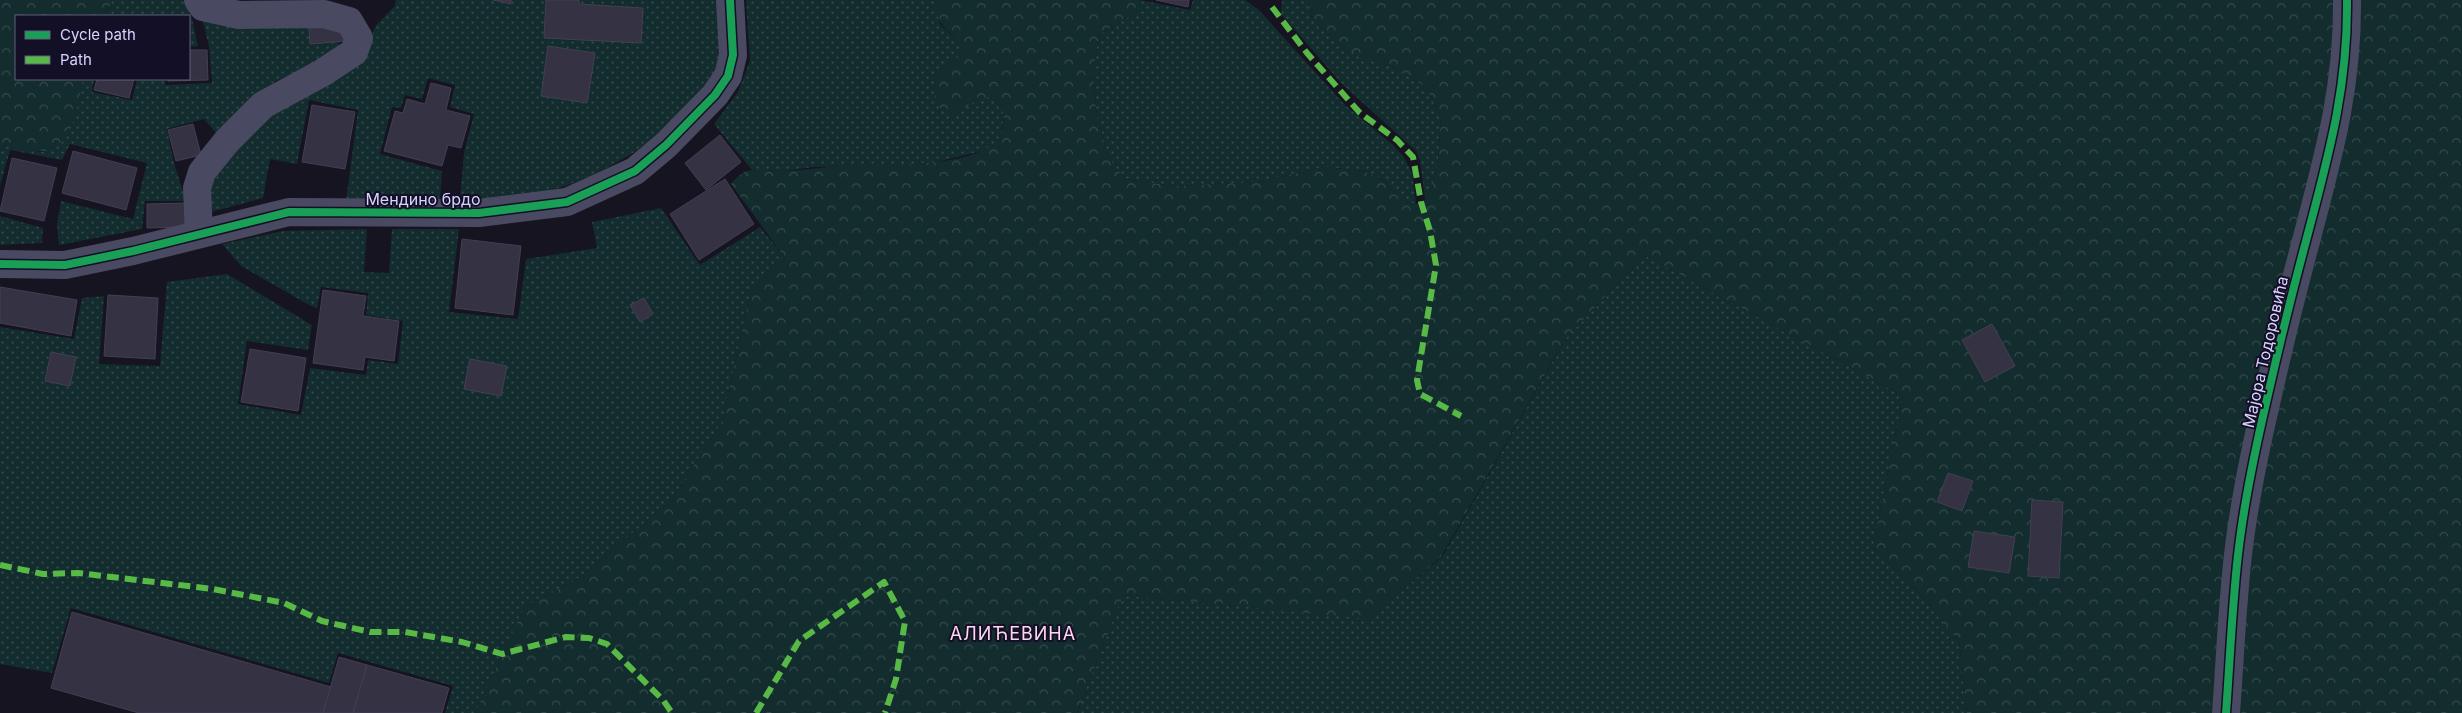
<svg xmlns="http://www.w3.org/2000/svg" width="2462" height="713" font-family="Inter,sans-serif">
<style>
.grass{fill:url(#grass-dots)}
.forest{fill:url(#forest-crowns)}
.building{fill:#343243;stroke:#433f54}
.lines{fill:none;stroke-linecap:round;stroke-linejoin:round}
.minor{stroke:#4a4962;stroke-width:28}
.quiet{stroke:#58b947;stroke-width:6;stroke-dasharray:12 6;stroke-linecap:butt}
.cycleway-casing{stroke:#130f26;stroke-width:11}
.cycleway{stroke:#1a9f57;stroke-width:8}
.labels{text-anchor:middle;stroke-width:4;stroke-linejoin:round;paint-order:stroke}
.street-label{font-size:16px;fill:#d9d4ff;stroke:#130f26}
.neighbourhood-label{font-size:18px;letter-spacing:1px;fill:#ffd6f0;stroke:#130f26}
</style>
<defs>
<pattern id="grass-dots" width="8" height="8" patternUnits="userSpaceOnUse" patternTransform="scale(1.25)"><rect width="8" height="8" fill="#132c2d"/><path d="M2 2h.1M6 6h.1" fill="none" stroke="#354a4c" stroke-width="1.8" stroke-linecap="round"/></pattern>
<pattern id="forest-crowns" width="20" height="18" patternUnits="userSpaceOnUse" patternTransform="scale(1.25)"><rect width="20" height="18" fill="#132c2d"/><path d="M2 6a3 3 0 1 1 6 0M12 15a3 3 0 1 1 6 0" fill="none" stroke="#354a4c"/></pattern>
</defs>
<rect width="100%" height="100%" fill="#161421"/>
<!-- grass -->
<g class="grass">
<polygon points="112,0 183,0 191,15 198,46 189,47 189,16 101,16 110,7"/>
<path d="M396 0H716C720 19 724 45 718 64 701 120 602 179 547 191 518 198 489 199 460 201L464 153 474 114 450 107 455 85 428 78 422 99 405 95 401 108 392 107 380 154 442 171 440 199 346 201 358 110 309 100 297 164 270 159 263 198 207 213 205 182 258 123 360 64 376 25 395 6Z"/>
<polygon points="746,0 936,0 940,24 962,46 962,55 941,69 954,115 979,98 991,96 1004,106 1002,134 990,149 937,162 906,165 813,167 785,171 752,170 714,124 738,92 750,61"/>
<polygon points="1140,0 1190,10 1193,0 1245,0 1259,10 1345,105 1392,144 1404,157 1412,173 1416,204 1402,202 1384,180 1363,171 1324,167 1258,182 1174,186 1124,179 1107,155 1096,109 1093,70 1099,35 1130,16 1141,5"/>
<polygon points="1282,0 1309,0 1311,16 1364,58 1392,66 1426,87 1441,117 1438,163 1432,188 1425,200 1420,161 1416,151 1342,84 1281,14"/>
<polygon points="202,17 324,26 341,39 335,55 276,81 245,104 217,134 204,119 167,129 174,163 186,201 145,201 142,229 59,245 57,224 61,201 133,219 147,163 70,144 62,160 10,150 0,186 0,150 3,146 43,152 73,121 83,79 94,79 92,92 132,100 137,79 165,79 165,85 212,83 209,47"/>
<polygon points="661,208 700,265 760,227 785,258 750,294 722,422 669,503 575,581 526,606 475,713 445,713 453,686 338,653 329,683 71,608 52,673 0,664 0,327 74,339 82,298 104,296 99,364 160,366 167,282 227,274 312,325 308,350 247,341 238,404 301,415 310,368 366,375 368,360 398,364 403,321 366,315 368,293 321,287 317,308 311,306 241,266 222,244 283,231 367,229 364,272 389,273 392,229 459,229 449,312 518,319 526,259 597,248 592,222"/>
<polygon points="0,216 43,228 42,243 0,245"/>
<polygon points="1644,255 1903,396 1873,548 1917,590 1959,642 1967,713 1077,713 1122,595 1368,618 1442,557 1566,338"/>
</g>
<!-- forest -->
<g class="forest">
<path d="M0 0H112L110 6 101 16H16V79H83C78 102 74 152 42 151 29 151 16 148 3 146L0 150Z"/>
<path d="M936 0H1140L1141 5 1130 16 1099 35 1093 70 1096 109 1107 155 1124 179 1174 186 1258 182 1324 167 1363 171 1384 180 1402 202 1416 204 1425 200 1432 188 1438 163 1441 117 1426 87 1392 66 1364 58 1335 42 1311 15 1309 0H2339L2338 71 2218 713H1967L1959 642 1917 590 1873 548 1903 396 1644 255 1566 338 1441 557 1368 619 1123 595 1077 713H475L525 606 575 581 669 503 722 422 750 294 785 258 731 184C748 162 763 172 787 171 813 169 840 165 866 165 901 164 979 167 1000 136 1005 130 1003 115 1004 106L992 97 979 98 954 115 943 111 935 101 934 82 941 69 962 55C960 31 933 32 936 0Z"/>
<polygon points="2353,0 2462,0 2462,713 2234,713 2249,542"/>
</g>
<!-- building -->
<g class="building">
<polygon points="493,0 511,0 511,4"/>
<polygon points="546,0 579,0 579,4 643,8 641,43 544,38"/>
<polygon points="1156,0 1189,0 1188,7"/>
<polygon points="343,24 345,41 310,44 309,28"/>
<polygon points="548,46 595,53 587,103 541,96"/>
<polygon points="189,50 207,50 208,80 168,81 168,79 189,79"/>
<polygon points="97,79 134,79 129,98 94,90"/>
<polygon points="431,83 451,88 446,110 470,116 461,148 448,145 442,166 384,151 395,111 403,113 407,99 425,104"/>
<polygon points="312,105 355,112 345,169 302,162"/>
<polygon points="193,124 201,155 176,161 168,130"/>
<polygon points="720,135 741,162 706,190 685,163"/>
<polygon points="73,151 137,168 126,210 62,193"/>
<polygon points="12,158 57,168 44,221 0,211"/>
<polygon points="725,179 754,224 699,260 670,214"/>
<polygon points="186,203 186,227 147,228 147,204"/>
<polygon points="462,239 521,246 513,315 455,308"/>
<polygon points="0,287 77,300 71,336 0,323"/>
<polygon points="323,290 366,296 363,316 399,321 394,361 365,357 363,370 313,363"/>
<polygon points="108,295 158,298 155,359 104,356"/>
<polygon points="644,298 653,314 640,322 630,305"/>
<polygon points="1992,324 2015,366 1985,382 1962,340"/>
<polygon points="250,349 306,358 298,411 241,402"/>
<polygon points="51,352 76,357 70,386 45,381"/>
<polygon points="470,359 507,366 501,396 464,389"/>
<polygon points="1948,473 1973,481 1962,511 1937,502"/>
<polygon points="2032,500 2063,502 2059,578 2028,576"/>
<polygon points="1974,531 2015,537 2009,573 1968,567"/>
<polygon points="72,612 331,687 323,713 139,713 51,688"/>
<polygon points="339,657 367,665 353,713 323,713"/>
<polygon points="367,665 449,688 442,713 353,713"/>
</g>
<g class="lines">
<!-- minor -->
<g class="minor">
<polyline points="198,0 203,7 239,15 324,14 349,21 359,38 354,52 322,73 263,105 227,141 202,172 197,188 199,234"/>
<polyline points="0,264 65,265 133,251 289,212 479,213 567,202 635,171 666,145 715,95 728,76 733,55 730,0"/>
<path d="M2226 713C2230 660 2232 607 2238 555 2244 502 2255 450 2267 399 2279 346 2292 293 2306 241 2328 157 2348 89 2347 0"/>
</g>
<!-- quiet -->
<g class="quiet">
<polyline points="1272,7 1307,53 1360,113 1397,140 1413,157 1421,202 1430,231 1436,265 1417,380 1420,394 1461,416"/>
<polyline points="0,565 43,574 78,573 213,589 284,603 322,621 370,632 405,632 462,642 502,654 566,637 589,638 607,644 663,700 672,713"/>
<polyline points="756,713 799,641 884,582 905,621 896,679 885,713"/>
</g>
<!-- cycleway casing -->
<g class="cycleway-casing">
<g id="cycleway">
<polyline points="0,264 65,265 133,251 289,212 479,213 567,202 635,171 666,145 715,95 728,76 733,55 730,0"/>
<path d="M2226 713C2230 660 2232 607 2238 555 2244 502 2255 450 2267 399 2279 346 2292 293 2306 241 2328 157 2348 89 2347 0"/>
</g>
</g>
<!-- cycleway -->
<use href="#cycleway" class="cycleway"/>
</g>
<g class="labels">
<!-- street labels -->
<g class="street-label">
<text x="423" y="205">Мендино брдо</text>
<text transform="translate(2265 352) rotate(-77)" y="6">Мајора Тодоровића</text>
</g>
<!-- neighbourhood labels -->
<g class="neighbourhood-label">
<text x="1013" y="640">АЛИЋЕВИНА</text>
</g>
</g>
<!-- legend -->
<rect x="15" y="15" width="175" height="65" fill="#130f26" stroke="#625e7d"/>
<rect x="25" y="31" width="25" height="8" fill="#1a9f57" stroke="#625e7d"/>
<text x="60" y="40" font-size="15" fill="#d9d4ff">Cycle path</text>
<rect x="25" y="56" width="25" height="8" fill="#58b947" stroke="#625e7d"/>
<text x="60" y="65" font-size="15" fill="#d9d4ff">Path</text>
</svg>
